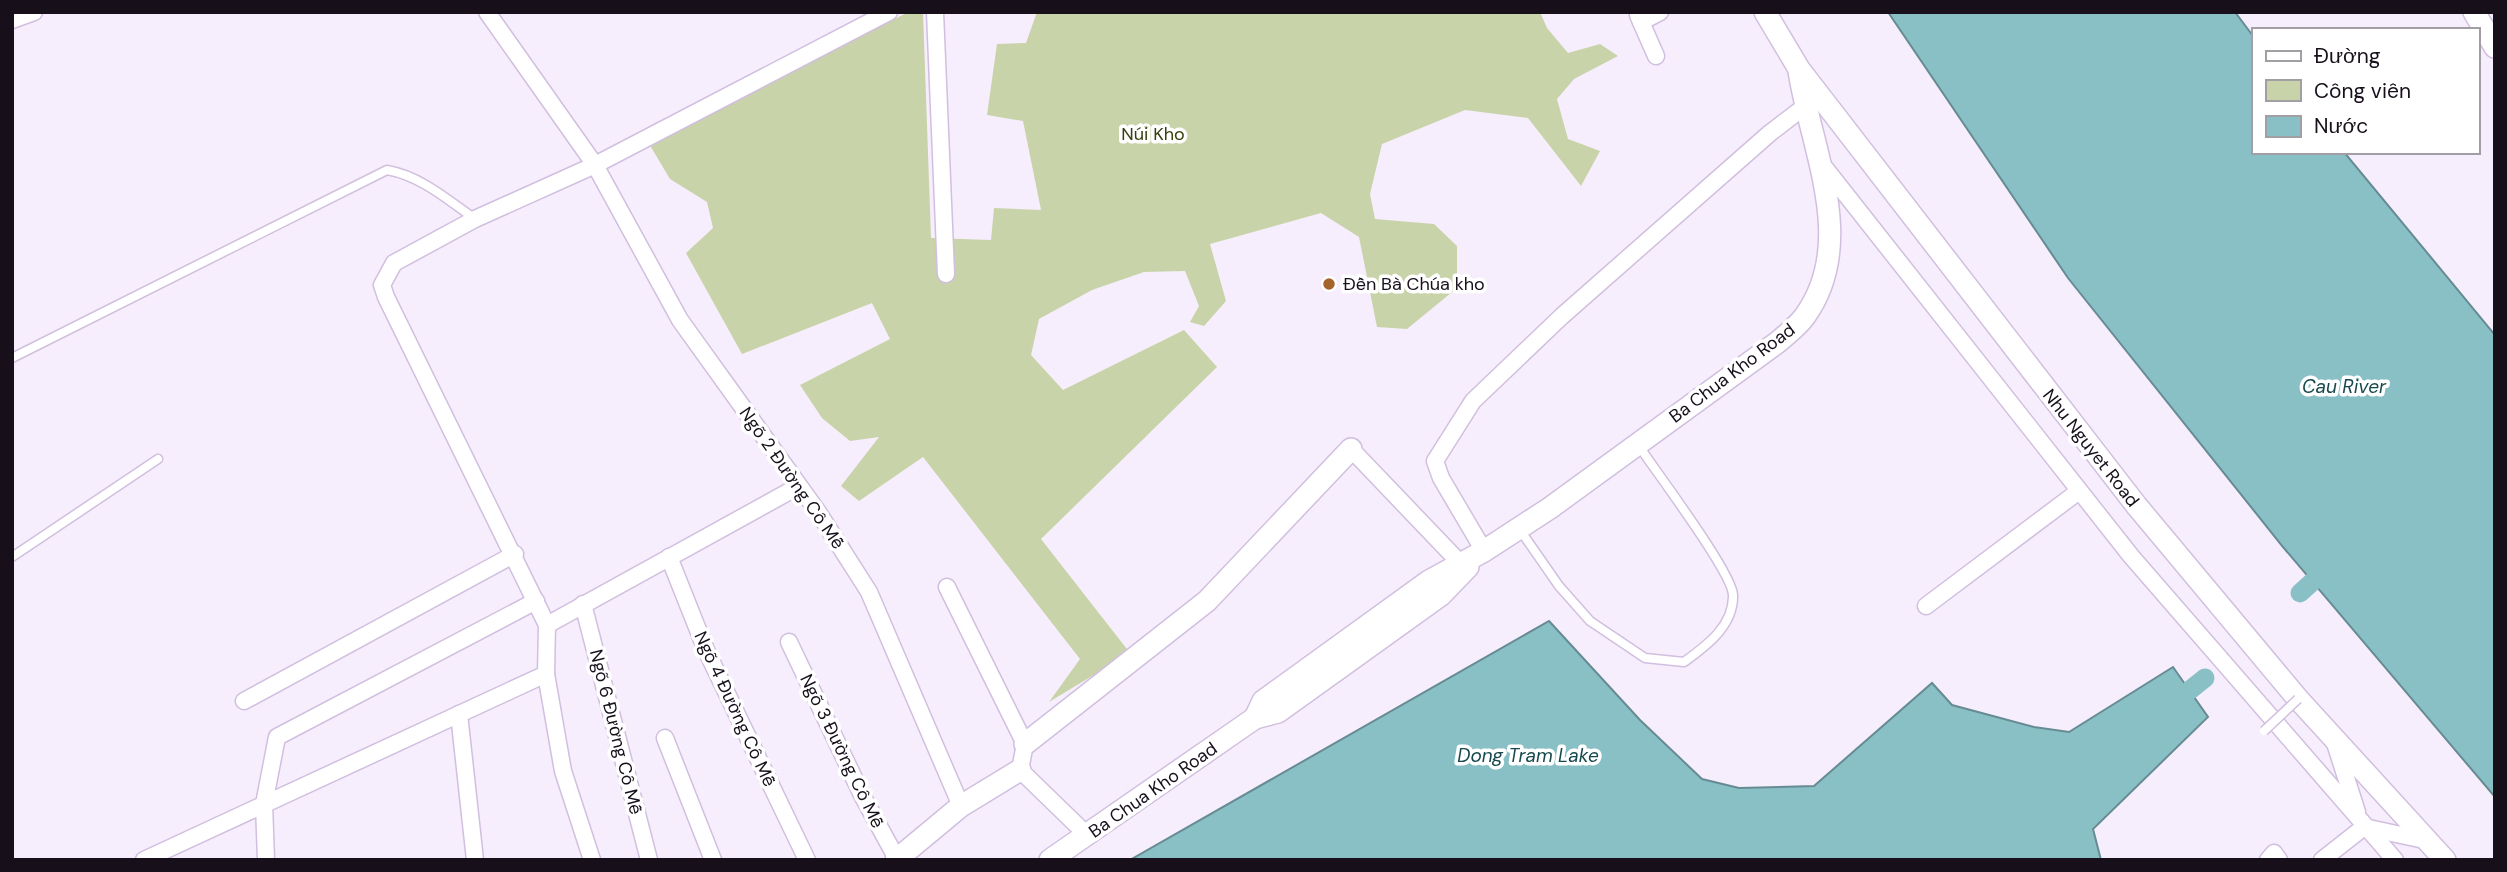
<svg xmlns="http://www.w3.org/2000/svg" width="2507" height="872" font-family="'DM Sans',sans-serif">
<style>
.green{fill:#c9d3a9}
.water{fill:#89c0c6;stroke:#678b93;stroke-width:2}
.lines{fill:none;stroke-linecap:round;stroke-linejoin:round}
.canal{stroke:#89c0c6;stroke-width:19}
.lane-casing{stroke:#d1bfdf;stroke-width:11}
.street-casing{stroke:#d1bfdf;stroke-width:19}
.secondary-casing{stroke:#d1bfdf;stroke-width:24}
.lane{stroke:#fff;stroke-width:8}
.street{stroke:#fff;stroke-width:16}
.secondary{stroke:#fff;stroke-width:21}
.lane-bridge-casing{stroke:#d1bfdf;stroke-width:11;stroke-linecap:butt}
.lane-bridge{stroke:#fff;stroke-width:8}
.poi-dot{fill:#a4652d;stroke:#fff;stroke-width:2.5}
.labels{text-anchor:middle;stroke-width:7;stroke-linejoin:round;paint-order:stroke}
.park-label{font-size:18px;fill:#373f0f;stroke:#fff}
.poi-label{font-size:18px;fill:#17101b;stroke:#fff;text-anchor:start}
.street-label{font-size:18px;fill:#17101b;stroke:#fff}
.water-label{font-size:19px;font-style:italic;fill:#16484d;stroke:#fff}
</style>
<rect width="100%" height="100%" fill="#f6eefc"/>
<!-- green -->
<polygon class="green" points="909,12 923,12 931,238 991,240 994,208 1041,210 1023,121 987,115 997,44 1026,43 1037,12 1540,12 1547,28 1568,53 1600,44 1618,56 1574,79 1557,99 1568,139 1600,151 1581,186 1528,118 1465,110 1382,144 1370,194 1375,219 1434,224 1457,246 1457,288 1407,329 1377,327 1359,237 1321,213 1210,244 1226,301 1204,326 1190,322 1199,306 1185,271 1144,272 1092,290 1039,319 1031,355 1063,390 1184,330 1217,367 1041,539 1130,653 1049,702 1080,659 923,457 859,501 841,486 879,437 850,441 822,418 800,385 890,339 872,303 742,354 686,253 713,228 707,202 670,179 645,137"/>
<!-- water -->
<g class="water">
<polygon points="1888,12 2235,12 2253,36 2253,152 2344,152 2495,335 2495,797 2283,547 2068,278"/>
<polygon points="1549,621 1640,720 1702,779 1739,788 1814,786 1932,683 1952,705 2034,727 2069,732 2173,667 2208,717 2093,829 2101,860 1130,860"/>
</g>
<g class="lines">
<!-- canal -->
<g class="canal">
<polyline points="2300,593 2331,565"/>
<polyline points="2190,690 2205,678"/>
</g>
<!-- lane casing -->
<g class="lane-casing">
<g id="lane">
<path d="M12 358 387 170C421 176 448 200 475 219"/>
<path d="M1520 530 1559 586 1590 621 1645 658 1684 662C1706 646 1734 626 1733 595 1732 572 1656 472 1639 446"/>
<polyline points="12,557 158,459"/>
</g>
</g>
<!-- street casing -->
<g class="street-casing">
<g id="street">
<polyline points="487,12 595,165 680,320 818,512 869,592 961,806"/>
<polyline points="935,12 946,274"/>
<polyline points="1638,15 1641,22 1660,12"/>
<polyline points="12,20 34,12"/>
<polyline points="1641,22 1656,56"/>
<polyline points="1821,163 2131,556 2395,860"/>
<polyline points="1351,449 1461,564"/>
<polyline points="1484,551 1441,478 1435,461 1473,401 1562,316 1770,133 1804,107"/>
<polyline points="669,557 706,650 807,860"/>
<polyline points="947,587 1025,744 1020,770 1087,835"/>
<polyline points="583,604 649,860"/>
<polyline points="1926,606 2079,491"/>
<polyline points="547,625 799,486"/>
<polyline points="789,642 863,797 897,859"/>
<polyline points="546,674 563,771 592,860"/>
<polyline points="244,701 515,554"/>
<polyline points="459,714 475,860"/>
<polyline points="665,738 713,860"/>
<polyline points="2334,740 2357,812"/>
<polyline points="2364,827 2429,841"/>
<polyline points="144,860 546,674 547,625 386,297 382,285 394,263 475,219 595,165 889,12"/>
<polyline points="266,860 264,804 277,737 536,601"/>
<polyline points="2268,860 2274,853 2279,860"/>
<polyline points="2322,860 2364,827"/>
</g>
</g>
<!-- secondary casing -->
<g class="secondary-casing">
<g id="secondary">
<polyline points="1765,12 1799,69 2136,505 2298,699 2445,860"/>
<polyline points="2474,12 2495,47"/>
<path d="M1255 718 1263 701 1429 581 1484 551 1550 508 1778 342C1787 334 1798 326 1805 316 1858 242 1811 150 1799 71"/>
<polyline points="1025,744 1207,601 1351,449"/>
<polyline points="896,860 961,806 1020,770"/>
<polyline points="1050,860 1255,718 1278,712 1441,595 1468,567"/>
</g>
</g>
<!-- lane -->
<use href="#lane" class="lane"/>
<!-- street -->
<use href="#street" class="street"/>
<!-- secondary -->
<use href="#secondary" class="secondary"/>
<!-- lane-bridge casing -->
<g class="lane-bridge-casing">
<polyline id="lane-bridge" points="2264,731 2298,699"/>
</g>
<!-- lane-bridge -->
<use href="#lane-bridge" class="lane-bridge"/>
</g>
<!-- markers -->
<circle class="poi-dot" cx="1329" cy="284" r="7"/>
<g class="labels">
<!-- park labels -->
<g class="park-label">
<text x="1153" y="140">Núi Kho</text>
</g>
<!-- poi labels -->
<g class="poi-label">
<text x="1343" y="290">Đền Bà Chúa kho</text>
</g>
<!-- street labels -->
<g class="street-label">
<text transform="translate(1732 373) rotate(-37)" y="6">Ba Chua Kho Road</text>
<text transform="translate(2091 448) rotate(52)" y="6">Nhu Nguyet Road</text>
<text transform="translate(792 478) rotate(55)" y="6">Ngõ 2 Đường Cô Mễ</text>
<text transform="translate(735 709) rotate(65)" y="6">Ngõ 4 Đường Cô Mễ</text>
<text transform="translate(616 732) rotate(76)" y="6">Ngõ 6 Đường Cô Mễ</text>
<text transform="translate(842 751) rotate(64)" y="6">Ngõ 3 Đường Cô Mễ</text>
<text transform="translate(1153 790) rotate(-35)" y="6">Ba Chua Kho Road</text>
</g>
<!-- water labels -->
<g class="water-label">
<text x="2344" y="393">Cau River</text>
<text x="1528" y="762">Dong Tram Lake</text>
</g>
</g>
<!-- border -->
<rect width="2507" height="872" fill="none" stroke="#17101b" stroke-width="28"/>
<!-- legend -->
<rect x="2252" y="28" width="228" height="126" fill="#ffffff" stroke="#a29fa4" stroke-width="2"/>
<rect x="2266" y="51" width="35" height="10" fill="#ffffff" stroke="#a29fa4" stroke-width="2"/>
<text x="2314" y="63" font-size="21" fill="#17101b">Đường</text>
<rect x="2266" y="80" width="35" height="21" fill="#c9d3a9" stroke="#a29fa4" stroke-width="2"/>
<text x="2314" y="98" font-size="21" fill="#17101b">Công viên</text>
<rect x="2266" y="116" width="35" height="21" fill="#89c0c6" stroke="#a29fa4" stroke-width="2"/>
<text x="2314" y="133" font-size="21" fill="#17101b">Nước</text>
</svg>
